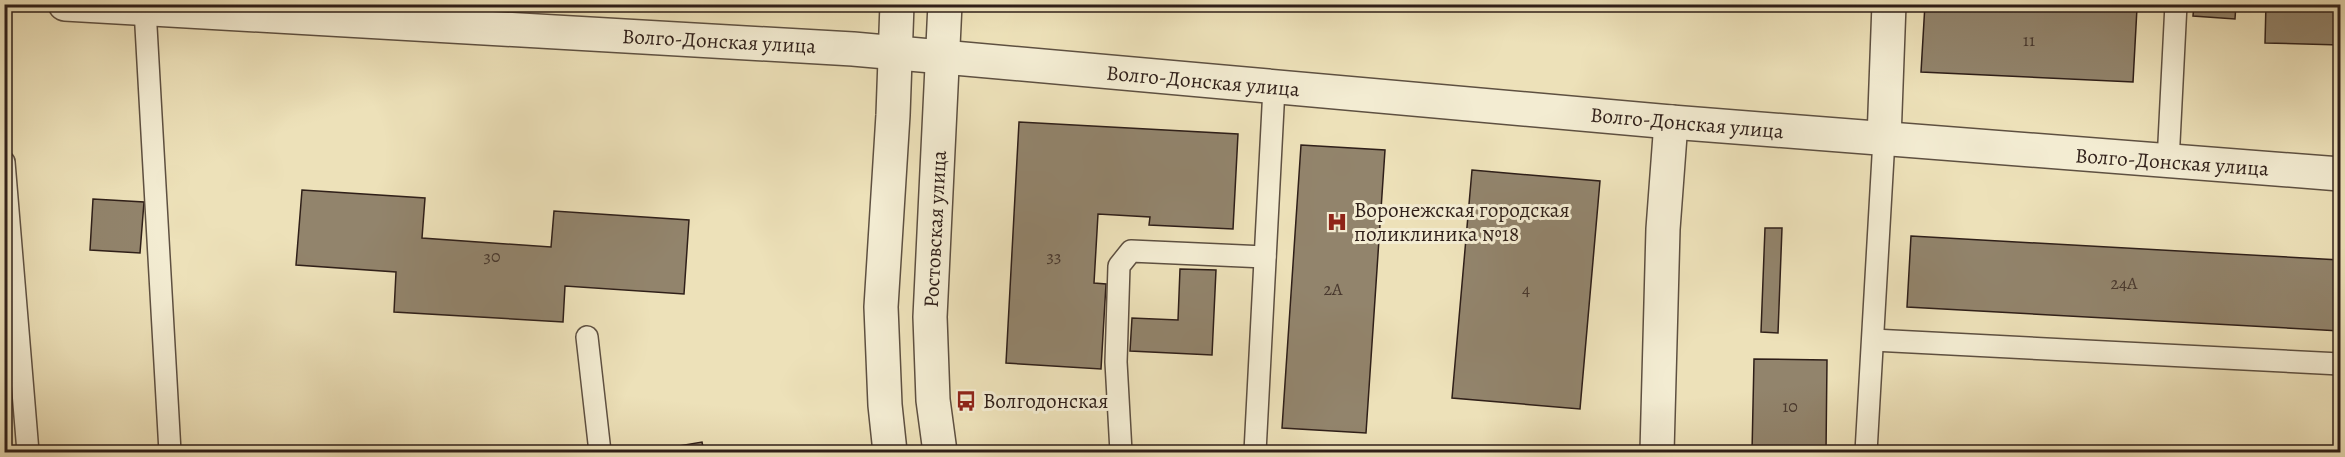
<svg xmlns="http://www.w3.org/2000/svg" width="2345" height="457" font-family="Alegreya,serif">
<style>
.building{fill:#92846c;stroke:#2f1f19;stroke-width:1.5}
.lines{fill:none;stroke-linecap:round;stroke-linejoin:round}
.service-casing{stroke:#5e5041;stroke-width:24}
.minor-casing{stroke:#5e5041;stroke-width:36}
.tertiary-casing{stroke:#5e5041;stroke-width:36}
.service{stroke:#f3ecd2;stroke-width:21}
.minor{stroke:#f3ecd2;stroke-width:33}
.tertiary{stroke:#f3ecd2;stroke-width:33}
.labels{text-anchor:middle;stroke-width:6;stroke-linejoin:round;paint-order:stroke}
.number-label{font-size:18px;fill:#48382e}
.street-label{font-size:21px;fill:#2f1f19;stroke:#f3ecd2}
.poi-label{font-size:21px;fill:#2f1f19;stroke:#f3ecd2;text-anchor:start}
</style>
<rect width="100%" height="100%" fill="#ede1b9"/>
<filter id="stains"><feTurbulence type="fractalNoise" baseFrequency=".00333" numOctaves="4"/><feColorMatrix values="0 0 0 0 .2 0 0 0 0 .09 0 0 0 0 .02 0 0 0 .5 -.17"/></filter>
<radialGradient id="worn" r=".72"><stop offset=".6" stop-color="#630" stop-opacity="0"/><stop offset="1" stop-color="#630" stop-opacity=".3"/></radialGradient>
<!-- building -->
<g class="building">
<polygon points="1925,4 2076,4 2137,8 2133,82 1921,72"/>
<polygon points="2194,4 2236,4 2235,19 2193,16"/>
<polygon points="2266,4 2340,4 2340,45 2265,43"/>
<polygon points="1019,122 1238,134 1233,229 1149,225 1150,217 1098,214 1094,283 1106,284 1101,369 1006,363"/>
<polygon points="1301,145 1385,150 1366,433 1282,428"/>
<polygon points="1472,170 1600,181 1580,409 1452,398"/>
<polygon points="302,190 425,198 422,238 551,247 554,211 689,220 684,294 565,286 563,322 394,312 396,272 296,265"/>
<polygon points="93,199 144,202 140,253 90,250"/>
<polygon points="1765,228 1782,228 1778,333 1761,332"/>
<polygon points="1911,236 2340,260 2340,331 1907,307"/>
<polygon points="1180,269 1216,270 1212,355 1130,351 1132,318 1178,320"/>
<polygon points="1754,359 1827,360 1826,452 1752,452"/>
<polygon points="702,442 704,452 643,452"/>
</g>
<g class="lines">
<!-- service casing -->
<g class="service-casing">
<g id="service">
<polyline points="145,9 170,452"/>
<polyline points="4,162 28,452"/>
<polyline points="2168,162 2176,4"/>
<polyline points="587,337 600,452"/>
<polyline points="1873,340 2340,364"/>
<polyline points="1121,452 1116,362 1119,266 1131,251 1265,257"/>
<polyline points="1255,452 1274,88"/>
<polyline points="1866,452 1884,139"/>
</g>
</g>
<!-- minor casing -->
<g class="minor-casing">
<g id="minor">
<polyline points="65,4 853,49 1671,122 2340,174"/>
<polyline points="1884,139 1889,4"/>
<polyline points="1657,452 1663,229 1671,122"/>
</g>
</g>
<!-- tertiary casing -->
<g class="tertiary-casing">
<g id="tertiary">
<polyline points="890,452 885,405 881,307 893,115 897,4"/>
<polyline points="940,452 933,400 930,317 945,4"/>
</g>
</g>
<!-- service -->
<use href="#service" class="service"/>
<!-- minor -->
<use href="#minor" class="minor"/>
<!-- tertiary -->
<use href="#tertiary" class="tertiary"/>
</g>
<!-- icons -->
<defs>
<g id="hospital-bare" transform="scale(1.62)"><path d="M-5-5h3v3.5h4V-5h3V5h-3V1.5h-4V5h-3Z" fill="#8f2418" stroke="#f3ecd2" stroke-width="2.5" paint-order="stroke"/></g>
<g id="bus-bare" transform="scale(1.62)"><path d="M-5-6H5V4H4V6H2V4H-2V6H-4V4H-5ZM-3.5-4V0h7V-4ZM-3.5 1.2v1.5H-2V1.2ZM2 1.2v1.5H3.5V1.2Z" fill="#8f2418" stroke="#f3ecd2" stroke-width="2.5" paint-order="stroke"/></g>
</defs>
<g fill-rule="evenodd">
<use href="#hospital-bare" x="1337" y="222"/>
<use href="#bus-bare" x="966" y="401"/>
</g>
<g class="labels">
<!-- number labels -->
<g class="number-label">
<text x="2029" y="46">11</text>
<text x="492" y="262">30</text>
<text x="1054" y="262">33</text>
<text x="2124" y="289">24А</text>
<text x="1333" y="295">2А</text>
<text x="1526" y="295">4</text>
<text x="1790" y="412">10</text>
</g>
<!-- street labels -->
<g class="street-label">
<text transform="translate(719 41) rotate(3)" y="7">Волго-Донская улица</text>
<text transform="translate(1203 81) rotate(5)" y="7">Волго-Донская улица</text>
<text transform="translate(1687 123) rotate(5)" y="7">Волго-Донская улица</text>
<text transform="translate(2172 162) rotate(4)" y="7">Волго-Донская улица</text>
<text transform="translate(935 229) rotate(-87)" y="7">Ростовская улица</text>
</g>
<!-- poi labels -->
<g class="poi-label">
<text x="1354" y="217">Воронежская городская<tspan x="1354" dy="24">поликлиника №18</tspan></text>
<text x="983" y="408">Волгодонская</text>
</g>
</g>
<!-- margin -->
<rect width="2345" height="457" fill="none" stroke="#ede1b9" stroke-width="24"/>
<rect x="6" y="6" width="2333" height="445" fill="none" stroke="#2f1f19" stroke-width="3"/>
<rect x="12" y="12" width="2321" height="433" fill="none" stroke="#2f1f19" stroke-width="1.5"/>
<rect width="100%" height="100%" filter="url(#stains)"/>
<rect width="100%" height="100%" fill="url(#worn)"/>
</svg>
